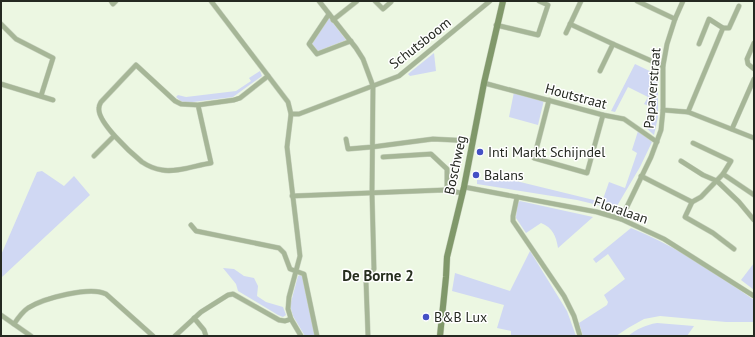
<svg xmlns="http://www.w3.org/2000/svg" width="755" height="337" font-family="'PT Sans',sans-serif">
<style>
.green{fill:#d0d8f3}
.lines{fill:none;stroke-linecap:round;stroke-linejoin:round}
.street-casing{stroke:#c8d2bf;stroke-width:5.5}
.secondary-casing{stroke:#c8d2bf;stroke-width:7}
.street{stroke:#a6b697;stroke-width:4.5}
.secondary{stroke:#80986a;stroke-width:6}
.poi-dot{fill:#4450c5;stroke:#fff;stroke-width:1.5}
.labels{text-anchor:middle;stroke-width:3;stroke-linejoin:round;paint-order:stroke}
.street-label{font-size:14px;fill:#252921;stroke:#fff}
.poi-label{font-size:14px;fill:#252921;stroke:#fff;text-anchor:start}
.neighbourhood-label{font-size:15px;font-weight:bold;fill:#262e1e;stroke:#fff}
</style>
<rect width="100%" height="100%" fill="#ecf7e2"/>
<!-- green -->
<g class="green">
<polygon points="329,18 346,40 318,51 312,44"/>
<polygon points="434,53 436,71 410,76 408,74"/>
<polygon points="635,64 658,75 658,117 654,135 644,126 648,116 646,114 649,106 644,104 648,97 628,87 615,112 611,111"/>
<polygon points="260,71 262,76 233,97 185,103 182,102 176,97 178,95 186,97 236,91 251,81 249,78"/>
<polygon points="514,92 544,100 538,125 509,117"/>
<polygon points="638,131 652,142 640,167 617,206 610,208 577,200 477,184 477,180 512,180 602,202 609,182 625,188 637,153 632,150"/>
<polygon points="42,171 64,186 74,176 90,195 2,277 1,255 37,172"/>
<path d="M520 201 593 217 558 248C556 236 553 228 541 223L526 233 516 218 517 203Z"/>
<path d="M631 228C676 246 715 273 754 300V322H726L660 316 644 319 628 328 616 336H583L579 323 607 305 608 302 604 295 625 279 608 254 596 263 593 259Z"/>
<polygon points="530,251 567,311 576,336 511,336 511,331 497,328 504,305 452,291 455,273 510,291"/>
<polygon points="754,263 754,290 741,280"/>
<polygon points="223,268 234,269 244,276 254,278 258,286 257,296 266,302 283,307 286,315 283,317 278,315 238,291 236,284"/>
<polygon points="300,275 303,277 316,336 305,336 293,316 291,309 291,302 298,276"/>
<path d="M657 323 694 326 687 336H628C637 329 645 325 657 323Z"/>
</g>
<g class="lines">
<!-- street casing -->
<g class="street-casing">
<g id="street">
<polyline points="111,1 113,4 116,1"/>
<polyline points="211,1 288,102 291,114 287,147 300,256 289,297 288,309 291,319 301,336"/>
<polyline points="319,1 356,48 363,59 373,86 372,193 374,269 366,281 368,336"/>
<polyline points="375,1 383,9 391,2"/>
<polyline points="637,1 675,19"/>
<polyline points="329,14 309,44 317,54 351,41"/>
<polyline points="333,20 357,1"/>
<polyline points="1,24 16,39 53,58 41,96"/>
<polyline points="570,24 613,44 663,66"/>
<polyline points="496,25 538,35 548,5 539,1"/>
<polyline points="566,33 581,1"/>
<polyline points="754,43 747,59 748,64 754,69"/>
<polyline points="699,44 709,19 723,28"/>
<polyline points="600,71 613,44"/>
<polyline points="484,83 603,115 624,119 657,142"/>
<polyline points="1,84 53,100"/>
<polyline points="549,100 534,158 587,173 603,115"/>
<path d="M198 105 181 104 175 101 136 65 101 102C100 104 99 105 99 108 97 122 131 153 142 162 148 166 155 169 162 170 176 173 197 165 211 163L198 105 234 100 240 98 268 76"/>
<polyline points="663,110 688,112 754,138"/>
<polyline points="688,112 723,28 729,28 739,6"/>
<polyline points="291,114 299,114 399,76 490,1"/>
<polyline points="732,129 754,79"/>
<polyline points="346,139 348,149 372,147 433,139 473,141"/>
<polyline points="693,143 731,161 723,174"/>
<polyline points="94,156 114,136"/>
<polyline points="383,157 431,154 447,169 447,191"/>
<polyline points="681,161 703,175 717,181 739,202 754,220"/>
<polyline points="641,176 692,202 701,197 723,174 754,195"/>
<polyline points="464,187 597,212 621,219 664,239 754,296"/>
<polyline points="292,196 444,190 462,193"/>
<polyline points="517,197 513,216 513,221 564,296 574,316 580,336"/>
<polyline points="692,202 685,217 713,233 734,249"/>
<polyline points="621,219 651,157 661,130 663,110 663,66 667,44 675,19 683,1"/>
<polyline points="191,225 196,231 279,248 284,253 290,269 304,274 317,336"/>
<polyline points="1,315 31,336"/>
<polyline points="194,318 204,330 206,336"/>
<path d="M14 324C18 318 22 312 28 308 44 298 90 286 106 294L153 336"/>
<polyline points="175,336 201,312 228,295 233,294 279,320 285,321 291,319"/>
</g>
</g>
<!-- secondary casing -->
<g class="secondary-casing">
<polyline id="secondary" points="440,336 446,277 447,257 464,187 484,83 503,1"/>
</g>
<!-- street -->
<use href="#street" class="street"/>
<!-- secondary -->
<use href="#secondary" class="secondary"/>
</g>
<!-- markers -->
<g class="poi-dot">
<circle cx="480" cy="152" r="4"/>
<circle cx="476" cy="175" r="4"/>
<circle cx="426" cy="317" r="4"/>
</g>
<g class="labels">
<!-- street labels -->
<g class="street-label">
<text transform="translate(420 43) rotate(-38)" y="5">Schutsboom</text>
<text transform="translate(652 88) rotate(-85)" y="5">Papaverstraat</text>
<text transform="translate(576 96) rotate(15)" y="5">Houtstraat</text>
<text transform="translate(455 165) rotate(-78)" y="5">Boschweg</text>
<text transform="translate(621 210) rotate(19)" y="5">Floralaan</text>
</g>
<!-- poi labels -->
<g class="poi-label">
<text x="488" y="157">Inti Markt Schijndel</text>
<text x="484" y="180">Balans</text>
<text x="434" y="322">B&amp;B Lux</text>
</g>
<!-- neighbourhood labels -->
<g class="neighbourhood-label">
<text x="378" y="281">De Borne 2</text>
</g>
</g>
<!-- border -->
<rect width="755" height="337" fill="none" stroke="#252921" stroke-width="4"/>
</svg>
